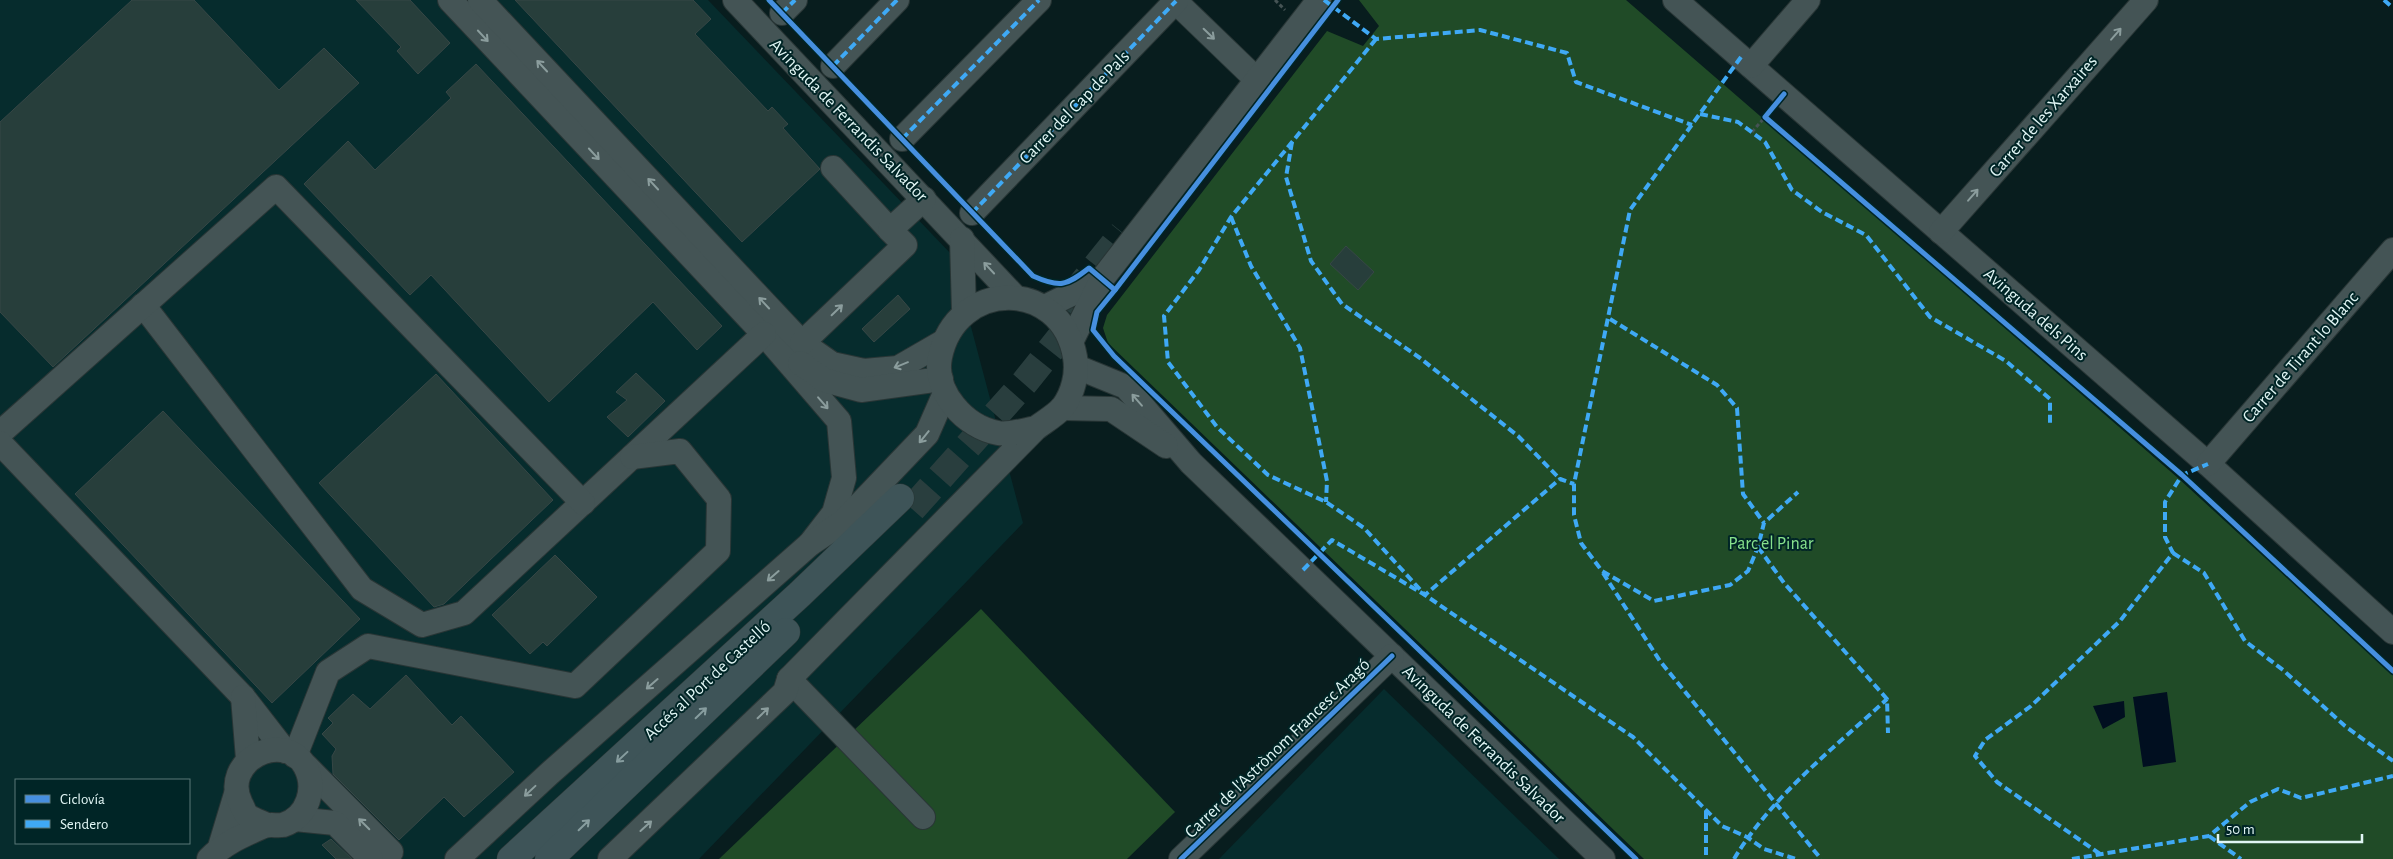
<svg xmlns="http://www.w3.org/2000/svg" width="2393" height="859" font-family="'Alegreya Sans',sans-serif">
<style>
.built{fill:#062c2d;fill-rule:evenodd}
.green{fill:#204b27}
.water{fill:#010f20}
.building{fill:#273e3b;stroke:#374746}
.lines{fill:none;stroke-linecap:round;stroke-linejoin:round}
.highway-tunnel{stroke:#293e3e;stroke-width:28;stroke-dasharray:28 14;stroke-linecap:butt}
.minor-casing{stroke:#293636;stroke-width:26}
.highway-casing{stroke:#293636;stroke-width:29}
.path{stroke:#455354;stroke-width:3;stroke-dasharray:4 2.5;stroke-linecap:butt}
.minor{stroke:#445455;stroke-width:24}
.highway{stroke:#3e5458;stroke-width:28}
.quiet{stroke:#3fa9f5;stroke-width:4;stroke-dasharray:8 4;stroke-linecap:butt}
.cycleway-casing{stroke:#002526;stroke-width:8}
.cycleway{stroke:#468fdf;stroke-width:5}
.oneway{stroke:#8b9d9d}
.oneway2{stroke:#879d9f}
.labels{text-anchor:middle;stroke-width:4;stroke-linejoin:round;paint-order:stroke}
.street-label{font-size:18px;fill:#e1f6f5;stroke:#002526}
.park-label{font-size:18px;fill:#86e18c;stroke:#002526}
</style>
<rect width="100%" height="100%" fill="#081d1e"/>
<!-- built -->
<g class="built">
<path d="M0 0H708L952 255 1023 523 699 859H0ZM16 780H189V843H16Z"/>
<polygon points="1384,689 1559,859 1219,859"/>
</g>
<!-- green -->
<g class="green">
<polygon points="1359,0 1626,0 2178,478 2393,675 2393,859 1644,859 1108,343 1103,328 1107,315 1327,31 1363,46 1379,26"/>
<polygon points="981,609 1175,812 1127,859 719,859"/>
</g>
<!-- water -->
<g class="water">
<polygon points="2167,692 2176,762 2143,767 2133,697"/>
<polygon points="2124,701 2125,717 2103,729 2093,706"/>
</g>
<!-- building -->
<g class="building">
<polygon points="132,0 194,0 279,90 324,48 359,83 53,367 0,312 0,122"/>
<polygon points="356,0 410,0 450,43 418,74 397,51 401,47"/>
<polygon points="515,0 693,0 711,19 695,34 768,111 772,107 788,124 783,128 820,169 742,242"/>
<polygon points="476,64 722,326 697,350 653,302 549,402 431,275 410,295 304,184 348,141 375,170 451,98 446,92"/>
<polygon points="1346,246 1374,272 1358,290 1330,264"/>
<polygon points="898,295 910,309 874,342 862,329"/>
<polygon points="636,373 665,401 628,437 607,417 627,400 616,392"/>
<polygon points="436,374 553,500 444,604 434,607 319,483"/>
<polygon points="163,411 360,619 272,703 75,494"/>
<polygon points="555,555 597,597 547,646 543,642 530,654 492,615"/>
<polygon points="406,675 452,725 461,716 514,772 464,817 444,797 399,840 333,774 332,756 336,749 322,734 333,723 328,718 353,694 370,709"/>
<polygon points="331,839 352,859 336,859 322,845"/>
</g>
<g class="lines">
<!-- highway-tunnel -->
<g class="highway-tunnel">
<polyline points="1070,299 1123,233"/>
<polyline points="912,509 1025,382 1080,313"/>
</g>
<!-- minor casing -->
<g class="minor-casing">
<g id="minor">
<polyline points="450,0 764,334 839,421 844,478 834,513 810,544"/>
<polyline points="480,0 802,343 832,364 864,371 898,368 943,342"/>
<polyline points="735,0 1015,297"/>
<polyline points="1174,0 1257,80"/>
<polyline points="1675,0 2208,464 2393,632"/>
<polyline points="782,13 795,0"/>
<polyline points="833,66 897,0"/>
<polyline points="1751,66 1808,0"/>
<polyline points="902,139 1039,0"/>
<polyline points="833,168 890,230"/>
<polyline points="972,213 1176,1"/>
<polyline points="1941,232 2146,0"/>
<polyline points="962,239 964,312"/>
<polyline points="143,305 362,589 422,625 464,613 764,334"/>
<polyline points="1045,307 1102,279"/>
<polyline points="1072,340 1102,279 1319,0"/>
<polyline points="802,343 905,245 890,230 924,199"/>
<polyline points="800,363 824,380 861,390 941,379"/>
<polyline points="1077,367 1126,387 1191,463 1603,859"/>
<polyline points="1062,408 1111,409 1166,446"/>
<polyline points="0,433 276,187 583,503"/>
<polyline points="0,443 243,697 285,751"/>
<polyline points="2208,464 2393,250"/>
<polyline points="789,679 923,817"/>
<polyline points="243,697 248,759"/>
<polyline points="295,756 328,672 368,646 575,686 718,551 719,499 680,451 632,457"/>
<polyline points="306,766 391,852 385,859"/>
<polyline points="295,819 335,823 371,859"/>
<polyline points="220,847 236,794"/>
<path d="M209 859C224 843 244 835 264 826 270 824 277 826 283 825 308 817 317 788 305 766 284 729 219 761 241 804 243 807 244 812 247 815 251 819 261 822 267 825"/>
<polyline points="457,859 550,773 810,544 843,522 927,434 945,393"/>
<path d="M610 859 785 692 789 679 1036 428C1044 422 1056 415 1063 407 1073 393 1078 374 1075 357 1061 277 956 279 940 357 933 392 965 427 998 433 1009 435 1025 430 1036 428"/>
<polyline points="1181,859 1392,656"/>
</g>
</g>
<!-- highway casing -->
<g class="highway-casing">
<g id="highway">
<polyline points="511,859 800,594 900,498"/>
<polyline points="549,859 786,632"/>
</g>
</g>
<!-- path -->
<g class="path">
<polyline points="1275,0 1285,10"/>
<polyline points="1752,132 1765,117"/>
</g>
<!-- minor -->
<use href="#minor" class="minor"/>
<!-- highway -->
<use href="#highway" class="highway"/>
<!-- quiet -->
<g class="quiet">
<polyline points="1324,0 1376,39 1480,30 1567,53 1576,82 1692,125"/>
<polyline points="2384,0 2393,8"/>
<polyline points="782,13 795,0"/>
<polyline points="1376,39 1231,217 1199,270 1164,316 1168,362 1217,427 1268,475 1326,502 1364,528 1425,595 1560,479 1574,484"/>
<polyline points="1741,57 1630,210 1574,484 1574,515 1581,543 1602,571 1654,601 1730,585 1748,571 1758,547 1764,523 1798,492"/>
<polyline points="833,66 897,0"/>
<polyline points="1700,114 1738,122 1765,142 1792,190 1822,212 1866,235 1930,317 2006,361 2050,399 2050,424"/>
<polyline points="902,139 1039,0"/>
<polyline points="1292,142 1286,177 1311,261 1342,304 1420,358 1518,436 1560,479"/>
<polyline points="972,213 1176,1"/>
<polyline points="1231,217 1251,266 1300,348 1327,481 1326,502"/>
<polyline points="1610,319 1717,385 1737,408 1743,494 1764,523"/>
<polyline points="1758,547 1784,583 1887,699 1888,733"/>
<polyline points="2173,553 2204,573 2245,641 2283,670 2345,726 2393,761"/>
<polyline points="1303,570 1332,540 1425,595 1633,737 1722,826 1747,837 1764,849 1796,859"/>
<polyline points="1603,573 1660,661 1821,859"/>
<polyline points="1706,811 1706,859"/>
<polyline points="2209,836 2241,859"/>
<polyline points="2100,854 1997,782 1975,756 1985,740 2031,706 2120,621 2173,553 2165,537 2165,502 2182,475 2208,464"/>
<path d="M1734 859C1772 796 1833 749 1887 699"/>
<polyline points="2072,859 2209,836 2250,802 2278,789 2301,798 2393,776"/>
</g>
<!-- cycleway casing -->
<g class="cycleway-casing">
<g id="cycleway">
<path d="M769 0 1033 276C1060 288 1066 286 1089 268L1115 290 1097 312 1093 330 1114 356 1636 859"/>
<polyline points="1784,94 1765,117 2182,475 2393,671"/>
<polyline points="1115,290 1338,0"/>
<polyline points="1181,859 1392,656"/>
</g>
</g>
<!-- cycleway -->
<use href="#cycleway" class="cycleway"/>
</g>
<!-- one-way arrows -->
<defs><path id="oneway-shaft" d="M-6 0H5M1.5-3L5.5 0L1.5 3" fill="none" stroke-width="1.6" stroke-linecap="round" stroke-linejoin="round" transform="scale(1.25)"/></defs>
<g class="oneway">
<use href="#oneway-shaft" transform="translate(1209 34) rotate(44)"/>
<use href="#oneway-shaft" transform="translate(2116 34) rotate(-49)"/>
<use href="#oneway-shaft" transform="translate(483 36) rotate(47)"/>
<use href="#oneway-shaft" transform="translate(542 66) rotate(-133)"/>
<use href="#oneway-shaft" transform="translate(594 154) rotate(47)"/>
<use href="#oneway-shaft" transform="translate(653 184) rotate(-133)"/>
<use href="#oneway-shaft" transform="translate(1973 195) rotate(-49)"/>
<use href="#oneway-shaft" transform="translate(989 268) rotate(-133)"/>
<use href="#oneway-shaft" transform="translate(764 303) rotate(-133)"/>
<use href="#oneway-shaft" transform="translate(837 310) rotate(-44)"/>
<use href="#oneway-shaft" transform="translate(901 365) rotate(158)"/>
<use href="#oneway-shaft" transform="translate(1137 400) rotate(-131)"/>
<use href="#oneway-shaft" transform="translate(823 403) rotate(49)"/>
<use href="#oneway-shaft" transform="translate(924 437) rotate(129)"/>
<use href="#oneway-shaft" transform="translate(773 576) rotate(139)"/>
<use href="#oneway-shaft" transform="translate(652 684) rotate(139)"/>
<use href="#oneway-shaft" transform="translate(763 713) rotate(-44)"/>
<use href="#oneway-shaft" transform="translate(530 791) rotate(137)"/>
<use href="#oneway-shaft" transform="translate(364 824) rotate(-135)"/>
<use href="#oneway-shaft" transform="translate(646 826) rotate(-42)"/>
</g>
<g class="oneway2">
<use href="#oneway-shaft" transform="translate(701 713) rotate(-44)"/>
<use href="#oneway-shaft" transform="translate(622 757) rotate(137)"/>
<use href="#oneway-shaft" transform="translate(584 825) rotate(-44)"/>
</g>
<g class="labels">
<!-- street labels -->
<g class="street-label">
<text transform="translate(1074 107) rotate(-46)" y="6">Carrer del Cap de Pals</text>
<text transform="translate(2043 116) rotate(-49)" y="6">Carrer de les Xarxaires</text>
<text transform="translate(849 120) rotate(46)" y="6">Avinguda de Ferrandis Salvador</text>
<text transform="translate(2036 314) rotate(41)" y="6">Avinguda dels Pins</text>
<text transform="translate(2300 357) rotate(-49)" y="6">Carrer de Tirant lo Blanc</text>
<text transform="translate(707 680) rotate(-43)" y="6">Accés al Port de Castelló</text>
<text transform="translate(1484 744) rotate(44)" y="6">Avinguda de Ferrandis Salvador</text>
<text transform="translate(1277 748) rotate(-44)" y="6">Carrer de l'Astrònom Francesc Aragó</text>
</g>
<!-- park labels -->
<g class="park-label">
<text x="1771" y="549">Parc el Pinar</text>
</g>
</g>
<!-- legend -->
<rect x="15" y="779" width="175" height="65" fill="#002526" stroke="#5a7979"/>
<rect x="25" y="795" width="25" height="8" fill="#468fdf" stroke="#5a7979"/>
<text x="60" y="804" font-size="15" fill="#e1f6f5">Ciclovía</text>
<rect x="25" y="820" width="25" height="8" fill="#3fa9f5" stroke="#5a7979"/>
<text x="60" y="829" font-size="15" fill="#e1f6f5">Sendero</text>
<!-- scale -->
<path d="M2218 834v8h144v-8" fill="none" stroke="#e1f6f5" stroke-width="2.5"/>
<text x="2226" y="834" font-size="15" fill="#e1f6f5" stroke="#002526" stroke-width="4" paint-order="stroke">50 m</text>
</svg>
